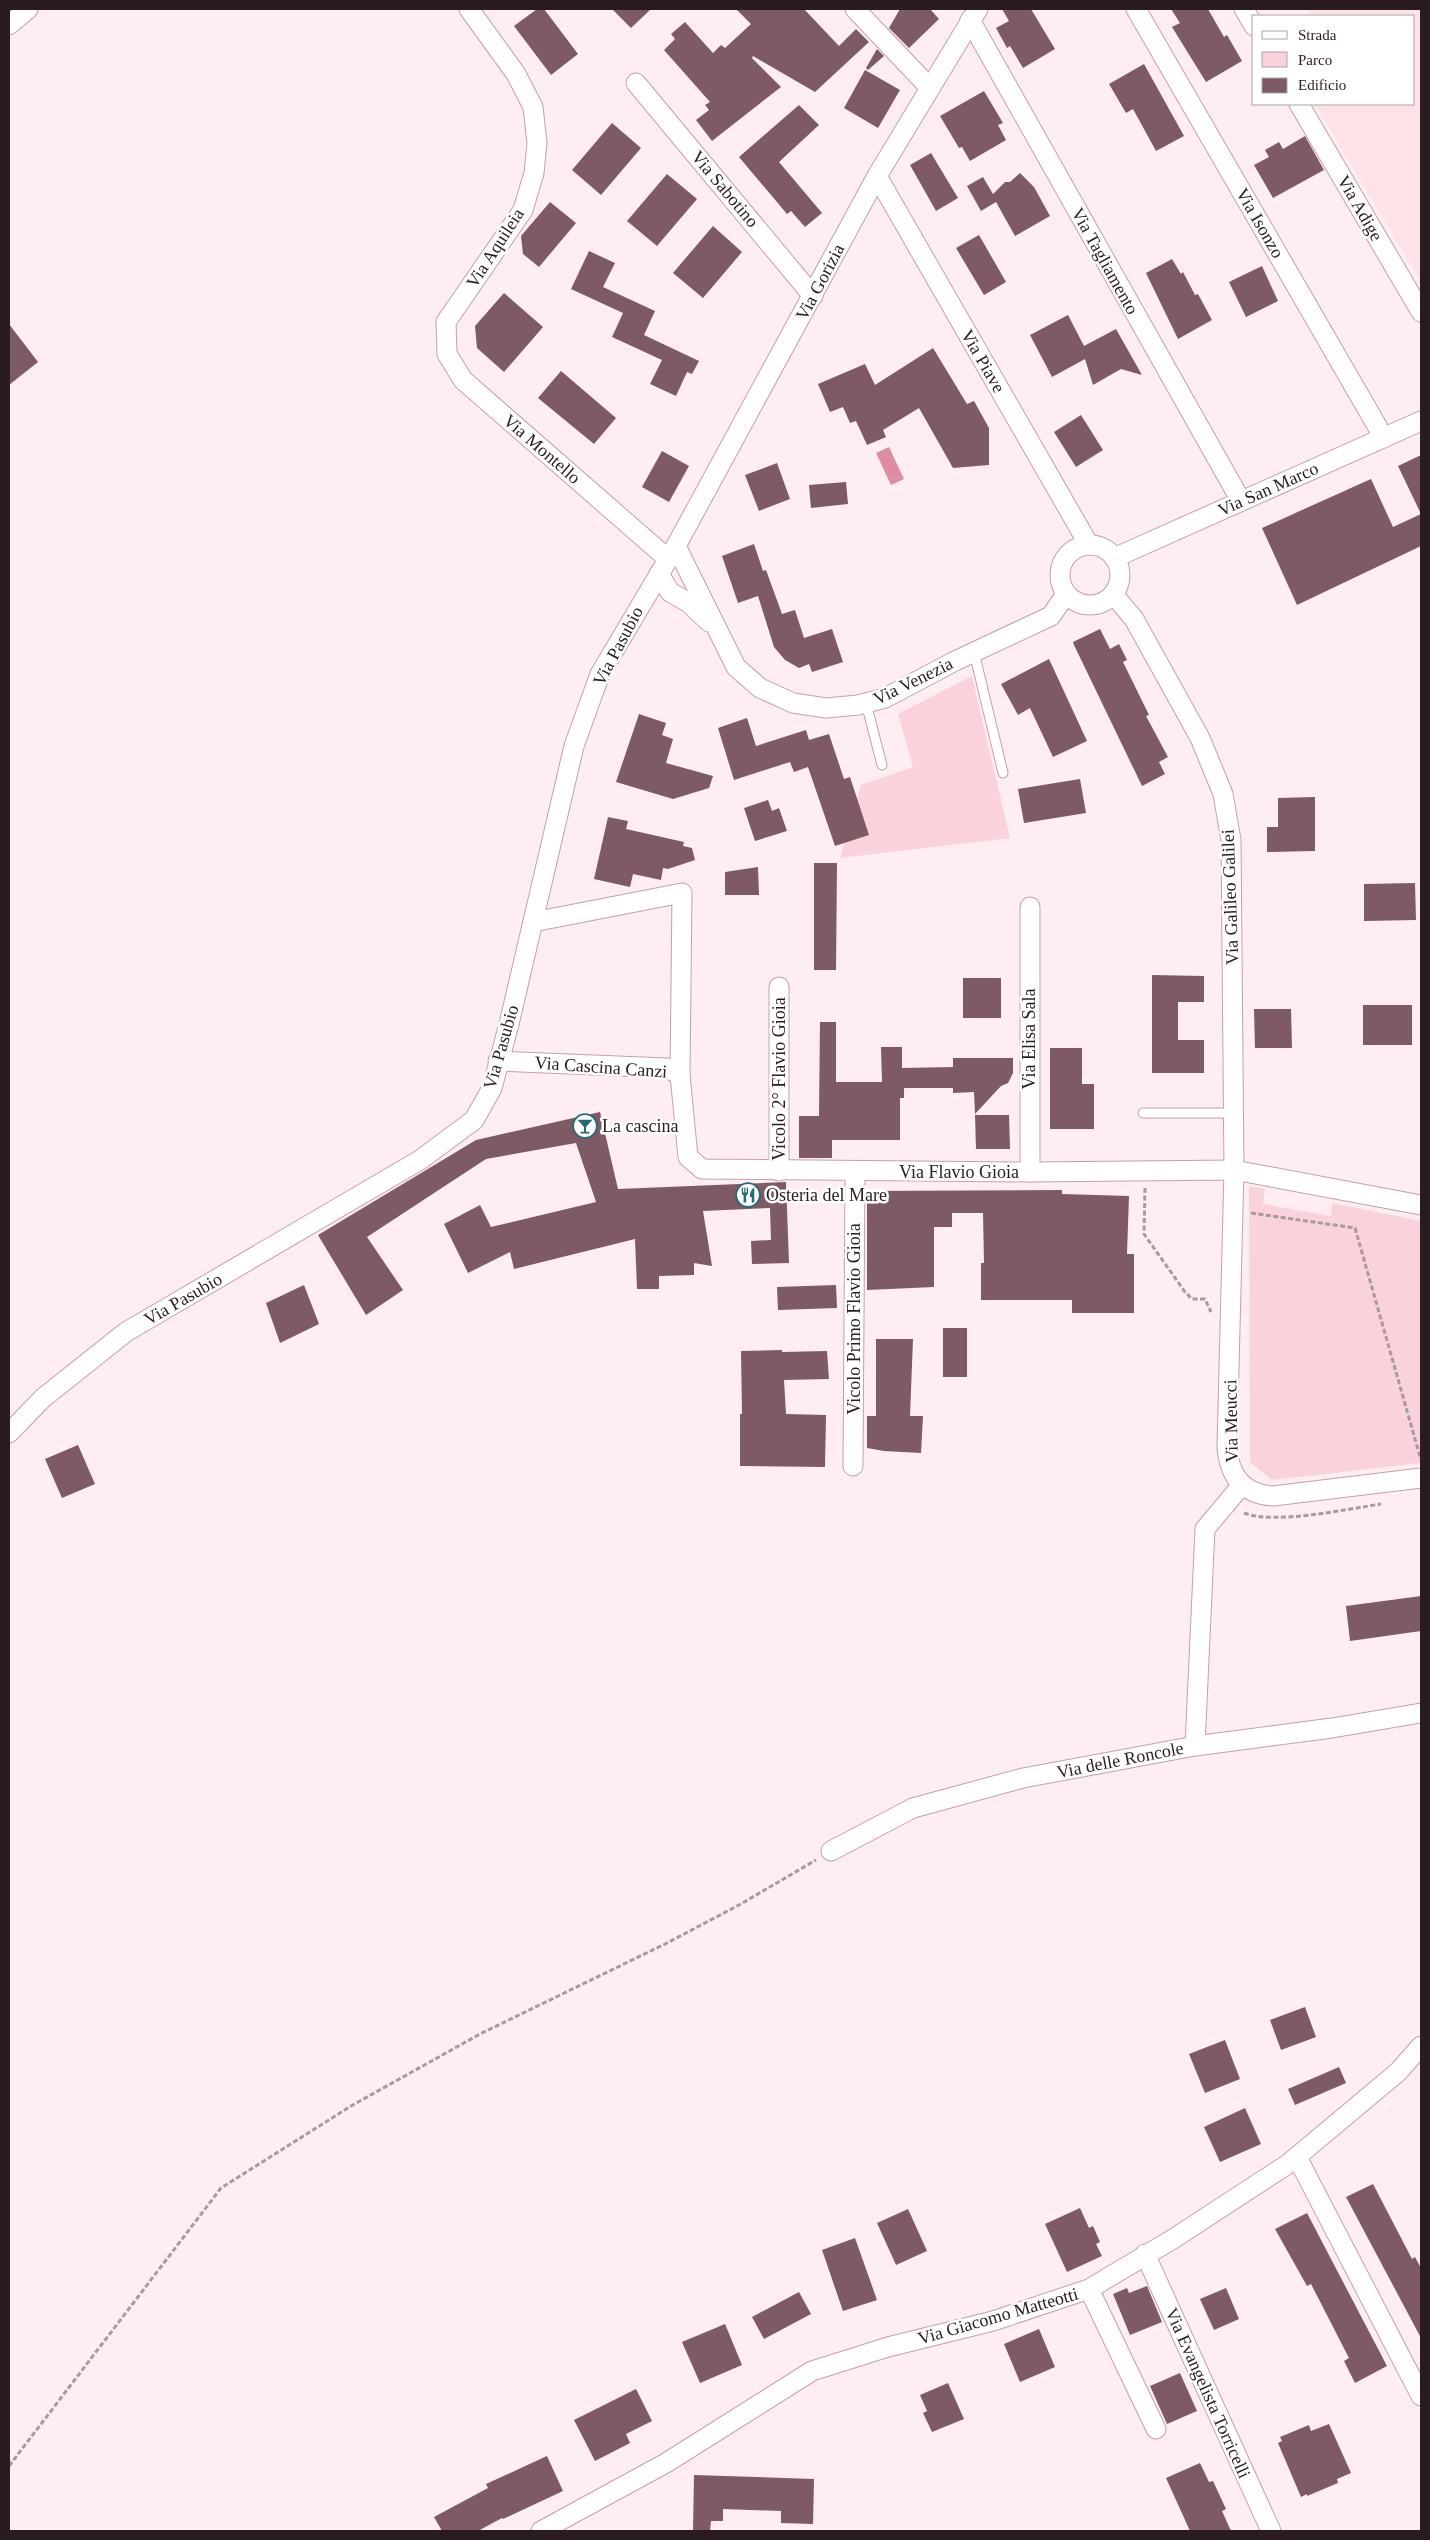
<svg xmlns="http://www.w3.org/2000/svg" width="1430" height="2540" font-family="Georgia,serif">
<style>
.built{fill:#ffe1e8}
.green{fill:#fad2dc}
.water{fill:#dc8da4}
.building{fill:#7d5a64}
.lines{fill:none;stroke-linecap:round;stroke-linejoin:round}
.lane-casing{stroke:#c59fa9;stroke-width:11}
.street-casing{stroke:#c59fa9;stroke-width:21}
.path{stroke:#a99a9e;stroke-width:3;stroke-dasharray:5 2.5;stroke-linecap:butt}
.lane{stroke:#fff;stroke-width:9}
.street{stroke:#fff;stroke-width:19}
.labels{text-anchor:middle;stroke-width:5;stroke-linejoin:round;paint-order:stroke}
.street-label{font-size:18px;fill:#291b1f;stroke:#fff}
.poi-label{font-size:18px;fill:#291b1f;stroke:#fff;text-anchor:start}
</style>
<rect width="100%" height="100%" fill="#feeef2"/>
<!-- built -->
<polygon class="built" points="1308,9 1421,9 1421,281 1315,104 1414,104 1414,16 1311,16"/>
<!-- green -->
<g class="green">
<polygon points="972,676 1010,838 840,858 861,785 913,767 898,714"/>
<polygon points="1249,1186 1265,1189 1263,1204 1331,1216 1332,1203 1421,1221 1421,1463 1272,1480 1250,1462"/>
</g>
<!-- water -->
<polygon class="water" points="889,447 904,479 891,485 876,453"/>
<!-- building -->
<g class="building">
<polygon points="537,9 544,9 578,54 551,75 514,26"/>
<polygon points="612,9 651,9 631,28"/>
<polygon points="736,9 804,9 839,46 856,29 869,42 815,92 753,56 752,58 781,87 712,141 696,120 709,110 705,105 710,102 664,50 675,39 671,34 685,22 713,53 721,45 725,48 751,24"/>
<polygon points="900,9 930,9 939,19 909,48 889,28"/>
<polygon points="1002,9 1031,9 1055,49 1023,68 1010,46 1007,48 996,28 1009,21"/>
<polygon points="1171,9 1208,9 1224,37 1227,35 1242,61 1206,82 1172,27 1180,23"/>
<polygon points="877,49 884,56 868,70 866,68"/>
<polygon points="1144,64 1184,136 1156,151 1133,109 1126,113 1109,84"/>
<polygon points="865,70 900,90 878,128 844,108"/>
<polygon points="984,91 1003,123 998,125 1006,140 970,161 962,147 959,148 940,116"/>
<polygon points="799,105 819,125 779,162 822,213 805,227 791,211 787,214 739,157"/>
<polygon points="612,123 641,148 601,195 572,170"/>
<polygon points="1305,136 1324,170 1273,198 1254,165 1269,157 1265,150 1279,142 1283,149"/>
<polygon points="931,153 958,198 936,211 910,165"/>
<polygon points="1020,173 1034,187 1050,216 1015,236 996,202 981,211 967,186 983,177 993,194 1005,182 1010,182"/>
<polygon points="667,174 697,199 657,246 627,221"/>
<polygon points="550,202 576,223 539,267 523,254 521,236"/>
<polygon points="713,226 742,252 703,298 673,273"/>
<polygon points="979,235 1006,282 984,295 956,248"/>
<polygon points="589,251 615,263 603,287 655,311 644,335 699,361 692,374 687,372 676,396 650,384 662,360 612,337 623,313 571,289"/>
<polygon points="1172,259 1181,274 1183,272 1195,295 1198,294 1212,320 1178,339 1146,273"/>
<polygon points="1262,266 1278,301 1246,317 1229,282"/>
<polygon points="504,293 543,327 504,372 477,348 475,326"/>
<polygon points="1068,315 1084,346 1116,329 1142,375 1121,369 1093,385 1085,359 1052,377 1030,335"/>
<polygon points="9,324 38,362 9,385"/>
<polygon points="933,348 967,404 974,401 989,428 989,465 953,468 919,408 883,430 886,437 867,445 856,421 850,423 843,407 830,412 818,384 865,364 875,385"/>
<polygon points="561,371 616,418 594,444 538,398"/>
<polygon points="1081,415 1103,450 1076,467 1054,432"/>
<polygon points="662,451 689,466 669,502 642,487"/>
<polygon points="1421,455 1421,546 1297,605 1262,528 1371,479 1393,527 1421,514 1398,466"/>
<polygon points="777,463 790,499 759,511 745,475"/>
<polygon points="846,482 848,504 811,508 809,485"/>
<polygon points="754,544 763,571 766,570 782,614 795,610 804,638 832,629 843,662 812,672 809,664 799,668 785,660 774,647 758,596 738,603 722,556"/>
<polygon points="1100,629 1110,649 1119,644 1127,660 1123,662 1149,715 1146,716 1168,757 1159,762 1165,774 1142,786 1074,645 1073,642"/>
<polygon points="1049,659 1087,741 1053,757 1030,708 1018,715 1001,684"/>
<polygon points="639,714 666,723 662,735 673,739 666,763 713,776 709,788 673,799 616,782"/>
<polygon points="747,718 756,746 806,730 809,740 829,734 844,779 850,777 869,835 835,846 808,767 794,772 790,762 734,780 718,728"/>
<polygon points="1080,779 1086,813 1024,823 1018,789"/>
<polygon points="1315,797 1315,851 1267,852 1267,827 1278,827 1278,798"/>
<polygon points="768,800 772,811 779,808 787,831 755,841 744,808"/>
<polygon points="608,817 628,821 626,829 684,842 683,846 692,848 695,860 668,869 663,868 661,880 633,874 630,887 594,879"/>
<polygon points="814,863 837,863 836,970 814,970"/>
<polygon points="758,867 759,895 725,895 725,872"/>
<polygon points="1415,883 1416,920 1364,921 1364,884"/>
<polygon points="1152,975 1204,976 1204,1002 1178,1002 1178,1040 1204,1040 1204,1073 1152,1073"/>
<rect x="963" y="978" width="38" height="40"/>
<rect x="1363" y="1005" width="49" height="40"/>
<polygon points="1254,1009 1291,1009 1292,1048 1255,1048"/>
<polygon points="820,1022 836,1022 836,1082 882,1082 881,1047 902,1047 902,1068 953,1067 953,1058 1013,1058 1013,1073 1008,1083 1001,1086 975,1114 974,1092 953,1093 953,1088 904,1088 904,1098 900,1098 900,1140 832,1140 832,1158 799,1158 799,1116 819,1116"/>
<polygon points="1050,1048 1082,1048 1082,1084 1094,1084 1094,1129 1050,1129"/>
<polygon points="600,1112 618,1189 786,1182 789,1263 752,1264 751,1241 771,1240 770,1208 703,1211 712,1266 694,1263 694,1275 659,1276 659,1289 637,1289 635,1239 514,1269 510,1252 468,1273 444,1224 480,1205 491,1227 596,1202 576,1143 486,1159 367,1237 403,1290 366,1315 318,1235 476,1140"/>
<polygon points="975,1115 1009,1115 1010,1149 976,1149"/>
<polygon points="1062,1190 1062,1194 1129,1196 1127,1254 1134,1254 1134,1313 1072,1313 1072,1300 981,1300 981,1263 984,1263 983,1213 952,1213 952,1227 934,1227 934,1287 867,1290 867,1191"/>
<polygon points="304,1285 319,1324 280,1343 266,1303"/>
<polygon points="836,1285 837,1308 778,1310 777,1287"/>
<rect x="943" y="1328" width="24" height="49"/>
<polygon points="876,1339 913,1339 910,1416 923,1416 921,1453 884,1451 867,1448 867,1416 876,1416"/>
<polygon points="782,1350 782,1352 827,1351 829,1379 784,1380 786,1414 826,1415 825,1467 740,1466 740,1414 742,1414 741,1351"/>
<polygon points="78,1445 95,1484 62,1498 45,1459"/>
<polygon points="1421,1596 1421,1631 1350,1641 1346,1606"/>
<polygon points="1305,2007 1316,2037 1281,2050 1270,2020"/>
<polygon points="1225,2040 1240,2079 1205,2093 1189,2054"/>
<polygon points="1339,2067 1346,2083 1295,2105 1288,2089"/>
<polygon points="1245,2108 1261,2144 1220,2162 1204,2127"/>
<polygon points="1373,2184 1412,2259 1415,2257 1421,2268 1421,2338 1346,2197"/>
<polygon points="1080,2208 1089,2228 1093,2226 1100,2242 1096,2244 1102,2256 1067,2272 1045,2224"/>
<polygon points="908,2209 927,2251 896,2265 877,2223"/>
<polygon points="1307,2213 1387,2366 1355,2383 1344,2361 1349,2358 1311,2284 1307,2286 1275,2229"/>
<polygon points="855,2238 877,2300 843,2311 822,2250"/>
<polygon points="1147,2286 1162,2322 1130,2335 1113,2294 1127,2288 1129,2293"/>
<polygon points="1226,2288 1239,2319 1214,2330 1200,2299"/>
<polygon points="799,2292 811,2314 764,2339 752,2317"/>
<polygon points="725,2324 742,2365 700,2383 682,2342"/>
<polygon points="1039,2329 1055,2367 1020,2382 1004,2344"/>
<polygon points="1180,2373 1197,2411 1167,2424 1150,2386"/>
<polygon points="948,2383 964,2419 932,2432 923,2413 927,2411 920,2395"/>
<polygon points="636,2389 652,2421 626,2434 630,2443 595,2461 574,2420"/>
<polygon points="1329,2424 1351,2473 1337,2479 1338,2483 1307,2496 1307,2494 1301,2497 1278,2443 1282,2441 1280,2437 1309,2425 1311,2431"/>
<polygon points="547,2456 563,2491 503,2519 502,2518 478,2531 442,2531 434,2517 488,2488 486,2484"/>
<polygon points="1200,2463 1209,2482 1213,2481 1226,2509 1222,2511 1231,2531 1190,2531 1166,2478"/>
<polygon points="694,2475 814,2479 813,2524 781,2523 781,2511 723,2509 723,2521 711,2521 710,2531 693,2531"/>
</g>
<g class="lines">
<!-- lane casing -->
<g class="lane-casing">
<g id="lane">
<polyline points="974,652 1003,773"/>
<polyline points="866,703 882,765"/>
<polyline points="1143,1113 1233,1113"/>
</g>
</g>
<!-- street casing -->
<g class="street-casing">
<g id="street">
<polyline points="469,9 516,74 533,107 537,143 534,173 523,210 446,322 447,354 463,380 668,559"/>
<polyline points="855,9 930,88"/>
<polyline points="1136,9 1384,438"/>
<polyline points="1244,9 1254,26"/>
<polyline points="970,20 1241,501"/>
<polyline points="9,25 28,9"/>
<polyline points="636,83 813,296"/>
<polyline points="1299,104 1421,312"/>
<polyline points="877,176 1089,545"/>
<circle cx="1090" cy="575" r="30"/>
<polyline points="676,546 736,667 760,688 793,703 826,708 858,705 885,698 955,661 1051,616 1066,594"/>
<polyline points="1114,558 1421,421"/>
<polyline points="659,574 670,592 689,603 709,622"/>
<path d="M1113 594 1134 619 1200 738 1223 794 1231 840 1234 1170 1227 1447C1229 1476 1243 1494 1273 1496L1421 1478"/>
<polyline points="1030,907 1030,1172"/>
<polyline points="533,922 682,893 680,1075 688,1157 702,1169 1030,1172 1234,1170 1421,1205"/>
<polyline points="779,987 779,1171"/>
<polyline points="498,1061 667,1068 680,1075"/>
<polyline points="9,1433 43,1398 126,1332 420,1160 474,1120 492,1088 509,1024 574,746 600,674 676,546 877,176 978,9"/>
<polyline points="853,1466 855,1171"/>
<polyline points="1195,1746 1205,1529 1241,1486"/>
<polyline points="831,1851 913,1808 1023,1778 1195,1746 1332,1728 1421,1713"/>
<polyline points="1297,2157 1421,2396"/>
<polyline points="1145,2254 1271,2531"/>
<polyline points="1089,2289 1156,2429"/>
<polyline points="541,2531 666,2463 812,2371 888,2347 993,2321 1089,2289 1173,2239 1288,2164 1398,2072 1421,2046"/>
</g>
</g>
<!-- path -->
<g class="path">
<polyline points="1145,1188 1144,1234 1185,1292 1192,1299 1205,1299 1211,1312"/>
<polyline points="1251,1213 1355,1228 1421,1460"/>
<path d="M1244 1513C1274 1525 1347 1509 1381 1504"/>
<polyline points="9,2466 221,2188 351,2106 480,2034 665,1944 739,1905 816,1860"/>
</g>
<!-- lane -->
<use href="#lane" class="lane"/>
<!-- street -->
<use href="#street" class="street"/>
</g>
<!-- icons -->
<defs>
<g id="bar-ring" transform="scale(1.25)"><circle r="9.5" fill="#fff" stroke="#226b77" stroke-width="1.5"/><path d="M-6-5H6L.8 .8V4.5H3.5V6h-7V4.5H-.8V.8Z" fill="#226b77"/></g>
<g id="restaurant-ring" transform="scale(1.25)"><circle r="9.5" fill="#fff" stroke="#226b77" stroke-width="1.5"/><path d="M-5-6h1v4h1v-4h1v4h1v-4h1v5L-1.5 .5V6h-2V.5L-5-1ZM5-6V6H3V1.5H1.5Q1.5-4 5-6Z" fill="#226b77"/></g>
</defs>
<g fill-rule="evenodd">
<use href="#bar-ring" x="585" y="1126"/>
<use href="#restaurant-ring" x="748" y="1195"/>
</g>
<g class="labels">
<!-- street labels -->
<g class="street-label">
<text transform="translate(725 189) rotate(50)" y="6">Via Sabotino</text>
<text transform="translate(1360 208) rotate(60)" y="6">Via Adige</text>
<text transform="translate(1260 223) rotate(60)" y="6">Via Isonzo</text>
<text transform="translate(495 248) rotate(-57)" y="6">Via Aquileia</text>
<text transform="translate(1105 261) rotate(61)" y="6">Via Tagliamento</text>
<text transform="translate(820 282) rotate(-62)" y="6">Via Gorizia</text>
<text transform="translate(983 361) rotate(60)" y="6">Via Piave</text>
<text transform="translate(542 449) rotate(41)" y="6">Via Montello</text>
<text transform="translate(1268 489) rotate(-24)" y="6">Via San Marco</text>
<text transform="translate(618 646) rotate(-62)" y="6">Via Pasubio</text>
<text transform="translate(913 681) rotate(-26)" y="6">Via Venezia</text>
<text transform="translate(1230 897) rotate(-92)" y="6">Via Galileo Galilei</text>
<text transform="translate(1029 1039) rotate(-90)" y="6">Via Elisa Sala</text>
<text transform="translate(501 1047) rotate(-74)" y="6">Via Pasubio</text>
<text transform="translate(601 1067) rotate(4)" y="6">Via Cascina Canzi</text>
<text transform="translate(779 1079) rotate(-90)" y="6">Vicolo 2° Flavio Gioia</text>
<text x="959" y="1178">Via Flavio Gioia</text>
<text transform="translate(183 1299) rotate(-30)" y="6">Via Pasubio</text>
<text transform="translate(854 1319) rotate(-90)" y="6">Vicolo Primo Flavio Gioia</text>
<text transform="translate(1231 1421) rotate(-91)" y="6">Via Meucci</text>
<text transform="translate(1120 1760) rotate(-11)" y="6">Via delle Roncole</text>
<text transform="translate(998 2316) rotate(-16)" y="6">Via Giacomo Matteotti</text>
<text transform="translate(1208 2393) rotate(66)" y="6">Via Evangelista Torricelli</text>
</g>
<!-- poi labels -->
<g class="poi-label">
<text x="602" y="1132">La cascina</text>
<text x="766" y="1201">Osteria del Mare</text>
</g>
</g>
<!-- border -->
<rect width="1430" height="2540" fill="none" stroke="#291b1f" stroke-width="20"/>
<!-- legend -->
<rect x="1252" y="15" width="162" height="90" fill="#ffffff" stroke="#a9a4a5"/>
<rect x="1262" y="31" width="25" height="8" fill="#ffffff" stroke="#a9a4a5"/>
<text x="1298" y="40" font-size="15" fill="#291b1f">Strada</text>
<rect x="1262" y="52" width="25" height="15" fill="#fad2dc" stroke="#a9a4a5"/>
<text x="1298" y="65" font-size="15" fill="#291b1f">Parco</text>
<rect x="1262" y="78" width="25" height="15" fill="#7d5a64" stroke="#a9a4a5"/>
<text x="1298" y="90" font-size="15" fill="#291b1f">Edificio</text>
</svg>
